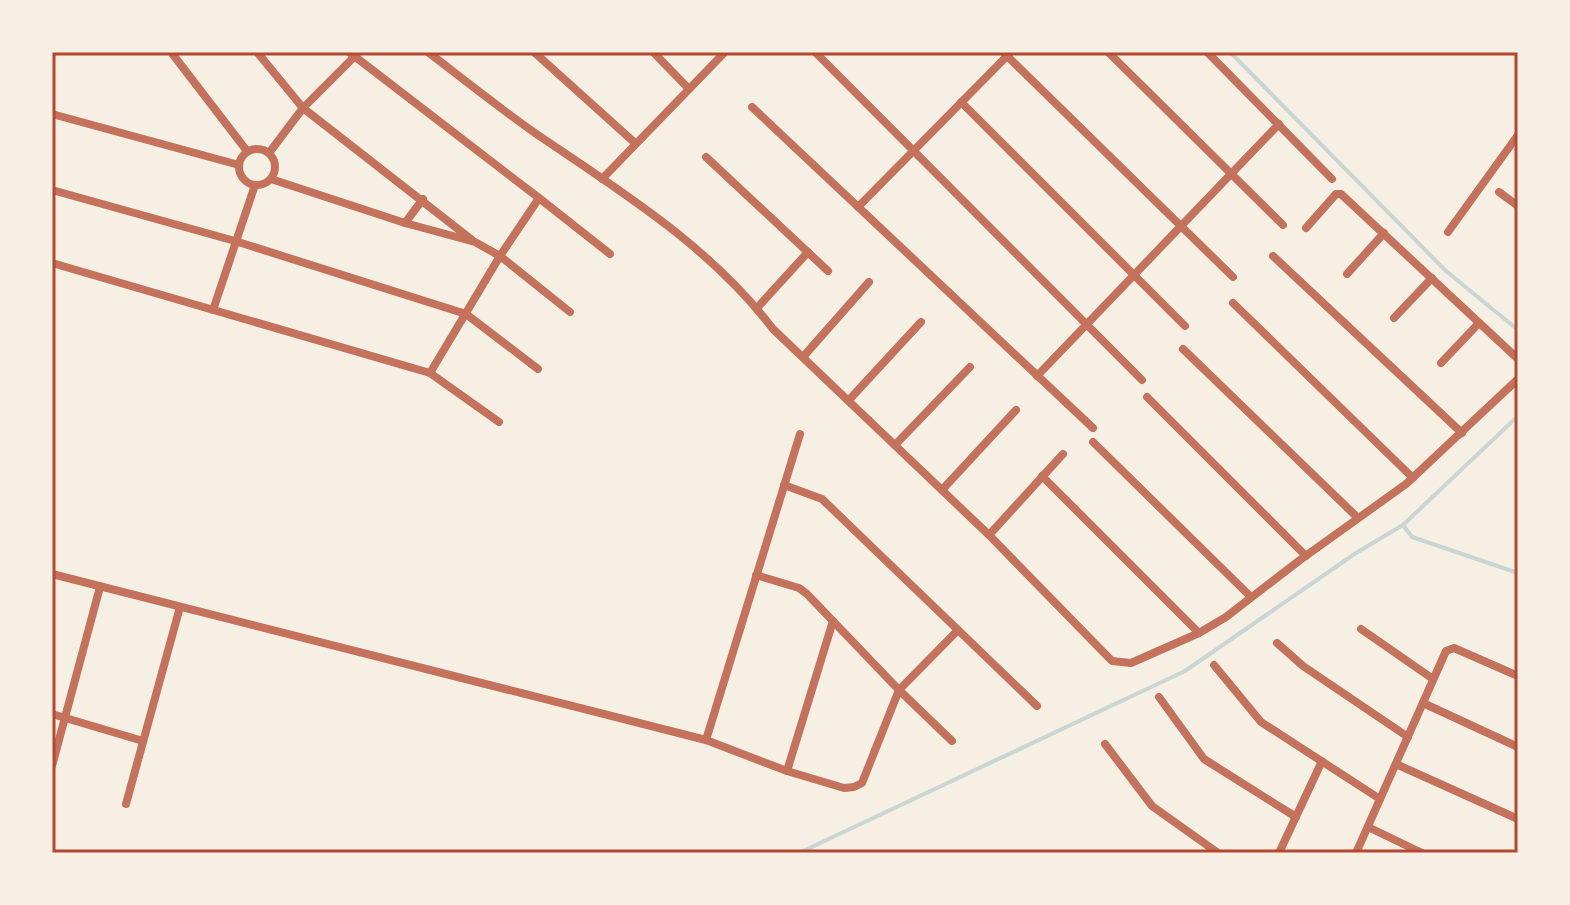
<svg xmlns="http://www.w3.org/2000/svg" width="1570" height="905" font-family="Lato,sans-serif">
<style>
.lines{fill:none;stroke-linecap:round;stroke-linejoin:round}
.stream{stroke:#c9d6d2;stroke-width:4}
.minor{stroke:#c5725c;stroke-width:8}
.neatline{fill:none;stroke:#b5482f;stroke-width:3}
</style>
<rect width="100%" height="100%" fill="#f6efe4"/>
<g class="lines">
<!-- stream -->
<g class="stream">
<polyline points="1230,52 1446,271 1518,330"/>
<polyline points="1403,525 1412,537 1518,573"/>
<polyline points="799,853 1185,671 1356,553 1403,525 1518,416"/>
</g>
<!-- minor -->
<g class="minor">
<polyline points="171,52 247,151"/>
<polyline points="257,52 303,108 472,240"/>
<polyline points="349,52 539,198"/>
<path d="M428 52C463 79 498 107 535 133 620 191 709 245 773 329L989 535 1112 661 1131 663 1199 633 1226 617 1300 560 1406 484 1518 379"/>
<polyline points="534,52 635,143"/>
<polyline points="653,52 689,89"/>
<polyline points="815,52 1142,380"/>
<polyline points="1003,52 1233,277"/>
<polyline points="1108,52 1283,225"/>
<polyline points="1207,52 1332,179"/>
<polyline points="52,54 54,52"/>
<polyline points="961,102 1185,326"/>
<polyline points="752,107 1093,428"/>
<polyline points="52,114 239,165"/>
<circle cx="257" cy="167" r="18"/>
<polyline points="269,153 303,108 354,57"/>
<polyline points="706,157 828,271"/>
<polyline points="271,179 405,223 475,242 500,256 570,312"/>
<polyline points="602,179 725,52"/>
<polyline points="52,190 235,241 466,314 538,369"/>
<polyline points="1499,192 1518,206"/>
<polyline points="858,207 1009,54"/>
<polyline points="405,223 423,199"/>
<polyline points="1306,228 1336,194 1341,194 1518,359"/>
<polyline points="1448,232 1518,135"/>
<polyline points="1273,256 1462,433"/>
<polyline points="52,263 430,373 500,256 539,198 610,254"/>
<polyline points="1347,274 1384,233"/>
<polyline points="1233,303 1413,478"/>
<polyline points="757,308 808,252"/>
<polyline points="213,310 255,185"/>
<polyline points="1394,318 1432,278"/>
<polyline points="1183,349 1358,518"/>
<polyline points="803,357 869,282"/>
<polyline points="1441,363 1479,323"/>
<polyline points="430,373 499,422"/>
<polyline points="1037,376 1279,124"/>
<polyline points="1147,397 1306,556"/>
<polyline points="849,400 921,322"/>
<polyline points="1093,442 1251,597"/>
<polyline points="895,445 970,367"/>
<polyline points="1042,476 1199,633"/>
<polyline points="784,485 822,499 1037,706"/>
<polyline points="942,490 1016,410"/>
<polyline points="989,535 1063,454"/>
<polyline points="52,574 706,740 800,434"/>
<polyline points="756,575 799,588 807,594 899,690 952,741"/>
<polyline points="1361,629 1433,679"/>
<polyline points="1277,643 1303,666 1408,737"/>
<polyline points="1214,665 1261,722 1380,799"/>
<polyline points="1159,697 1204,759 1296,817"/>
<polyline points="1423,703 1518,747"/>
<polyline points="52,714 143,741"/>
<polyline points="706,740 787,771 844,788 854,787 862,783 899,690 958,630"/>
<polyline points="1105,744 1152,806 1218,853"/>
<polyline points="1396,764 1518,819"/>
<polyline points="52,766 100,587"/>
<polyline points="787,771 833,621"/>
<polyline points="126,804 180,607"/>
<polyline points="1368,827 1422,853"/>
<polyline points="1279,853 1322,761"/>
<polyline points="1356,853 1446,651 1454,648 1518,676"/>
</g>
</g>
<!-- border -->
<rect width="1570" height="905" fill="none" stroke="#f6efe4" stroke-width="108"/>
<rect x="54" y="54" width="1462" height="797" class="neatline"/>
</svg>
